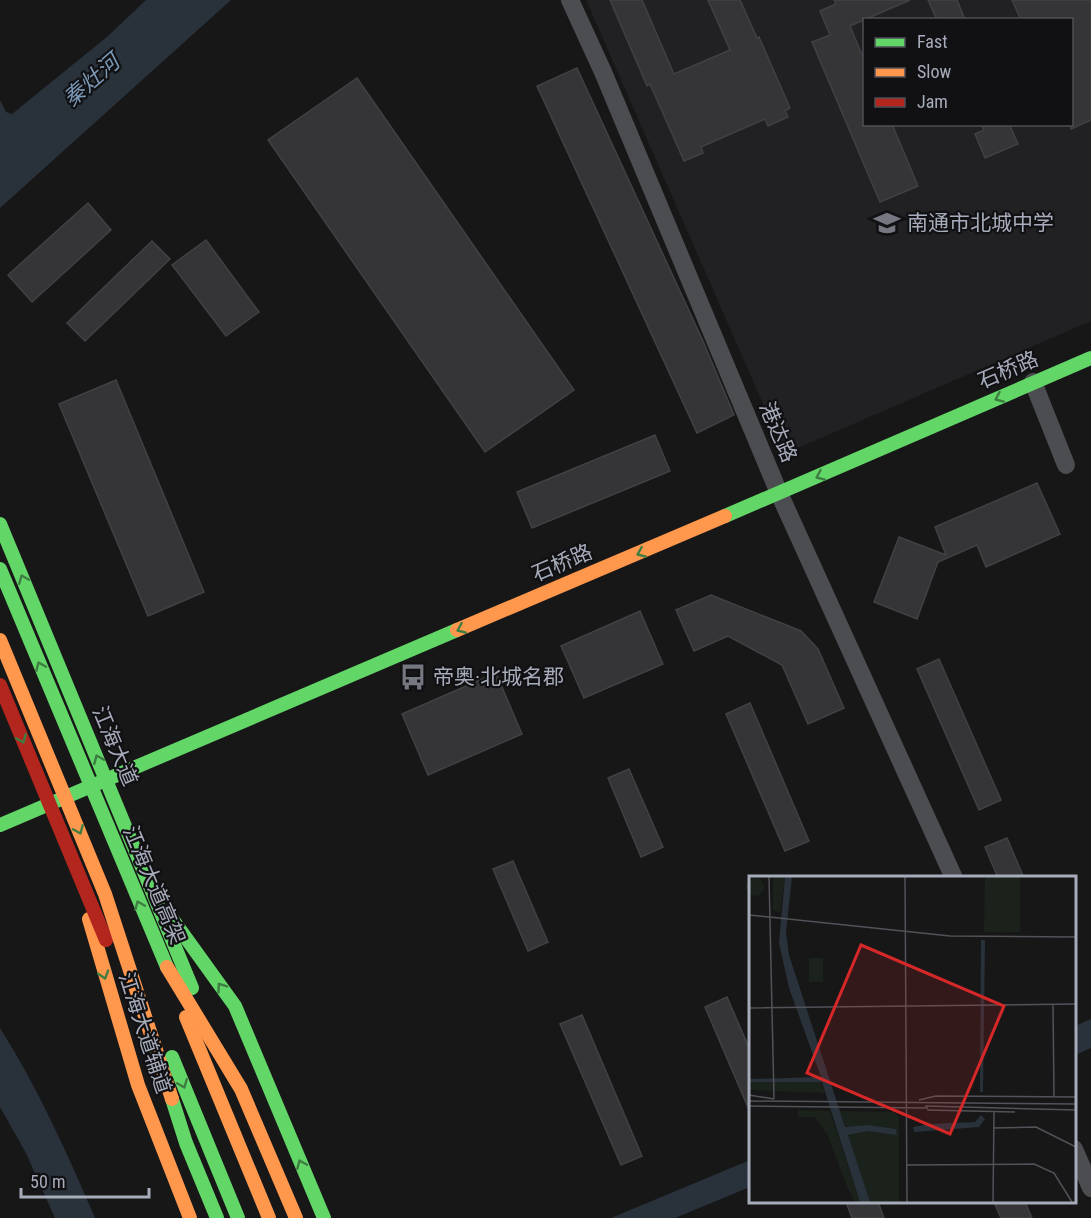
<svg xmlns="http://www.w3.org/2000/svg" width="1091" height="1218" font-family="'Roboto Condensed','Noto Sans SC',sans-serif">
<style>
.built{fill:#212124;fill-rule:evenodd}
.water{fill:#29323b}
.building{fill:#353537;stroke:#404144;stroke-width:1.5}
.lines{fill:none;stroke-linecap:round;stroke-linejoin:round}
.street{stroke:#4b4d51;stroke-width:18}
.fast{stroke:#63d668;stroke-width:14}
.slow{stroke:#ff974d;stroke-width:14}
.jam{stroke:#b3261e;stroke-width:14}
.fast-bridge{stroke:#63d668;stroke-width:14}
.slow-bridge{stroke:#ff974d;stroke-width:14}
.oneway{stroke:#3e7d42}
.labels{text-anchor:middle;stroke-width:4.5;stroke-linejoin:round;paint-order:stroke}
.poi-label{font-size:21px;fill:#a7acba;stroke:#111114;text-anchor:start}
.street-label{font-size:21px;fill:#a7acba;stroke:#111114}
.water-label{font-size:22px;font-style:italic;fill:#7b9ab8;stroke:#111114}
.inset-road{fill:none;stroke:#515359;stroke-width:1.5}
.view{fill:#d62828;fill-opacity:0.15;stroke:#d62828;stroke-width:3}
.inset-edge{fill:none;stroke:#a7acba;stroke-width:3}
</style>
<rect width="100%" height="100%" fill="#171718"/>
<!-- built -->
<path class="built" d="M586 0H1091V321L791 451 782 447ZM864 20H1072V124H864Z"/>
<!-- water -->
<g class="water">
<polygon points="146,0 231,0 0,208 0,100 6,112 12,114 108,36"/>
<polygon points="1091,1019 1091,1048 1075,1055 1075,1026"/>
<path d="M0 1028C38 1088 67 1153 95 1218H55L26 1153 0 1107Z"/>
<polygon points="750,1160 750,1187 675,1218 611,1218"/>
</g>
<!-- building -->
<g class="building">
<polygon points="610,0 642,0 674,74 730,50 708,0 740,0 757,38 759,37 790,108 785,111 788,117 768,126 765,119 701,147 703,153 684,161 650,84 647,86"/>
<polygon points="834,0 910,0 850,26 864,60 864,124 892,124 918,186 880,202 812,42 830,35 820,11 836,4"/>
<polygon points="928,0 957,0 965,20 937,20"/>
<polygon points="1012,0 1091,0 1091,120 1071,129 1071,20 1021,20"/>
<polygon points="577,68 703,341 734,415 697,433 537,86"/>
<polygon points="357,78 574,390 485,452 268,140"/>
<polygon points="981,124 1009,124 1018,144 985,158 975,134 984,130"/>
<polygon points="88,203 111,230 32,302 8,275"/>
<polygon points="206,240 259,312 226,336 172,265"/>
<polygon points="152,241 170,259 85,341 67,323"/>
<polygon points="116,380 204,592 148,616 59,404"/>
<polygon points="655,435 670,471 532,528 517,492"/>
<polygon points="1037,483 1060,534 986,567 977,545 938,562 917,619 874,602 899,537 946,555 935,527"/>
<polygon points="711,595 801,631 818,649 844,708 808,724 782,665 728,636 694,651 676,610"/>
<polygon points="640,611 663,664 584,698 561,646"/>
<polygon points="939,659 1001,800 979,810 917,669"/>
<polygon points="496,673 522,734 428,775 402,714"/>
<polygon points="750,703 809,841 785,851 726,714"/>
<polygon points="629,769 663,847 641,857 608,778"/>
<polygon points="1007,838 1024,878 998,878 985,847"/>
<polygon points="513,861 548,942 528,951 493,869"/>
<polygon points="727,997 750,1050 750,1112 705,1007"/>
<polygon points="582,1015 642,1156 621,1165 560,1024"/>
<polygon points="846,1202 878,1202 884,1218 852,1218"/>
<polygon points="994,1202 1025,1202 1032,1218 1001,1218"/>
</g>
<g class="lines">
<!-- street -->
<g class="street">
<polyline points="570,0 603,72 779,493 954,878"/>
<polyline points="1033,382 1066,465"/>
<polyline points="1074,1149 1091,1188"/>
</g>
<!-- fast -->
<g class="fast">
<polyline points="725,516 1091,358"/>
<polyline points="0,524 192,988"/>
<polyline points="0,825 457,630"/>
<polyline points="168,913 235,1006 324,1218"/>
<polyline points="172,1057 238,1218"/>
</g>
<!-- slow -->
<g class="slow">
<polyline points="457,630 725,516"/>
<polyline points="89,919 138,1085 190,1218"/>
<polyline points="186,1017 269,1218"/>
</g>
<!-- jam -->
<polyline class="jam" points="0,685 106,940"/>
<!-- fast-bridge -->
<g class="fast-bridge">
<polyline points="0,569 167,967"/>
<polyline points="172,1099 186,1143 217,1218"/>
</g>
<!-- slow-bridge -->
<g class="slow-bridge">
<polyline points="0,640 105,894 172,1099"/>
<polyline points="167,967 241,1089 296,1218"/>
</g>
</g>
<!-- one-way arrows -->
<defs><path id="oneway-chevron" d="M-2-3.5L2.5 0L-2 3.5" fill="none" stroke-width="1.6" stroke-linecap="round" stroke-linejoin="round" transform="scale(1.5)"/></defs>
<g class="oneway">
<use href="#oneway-chevron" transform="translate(999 398) rotate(156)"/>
<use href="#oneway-chevron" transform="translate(820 476) rotate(156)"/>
<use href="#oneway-chevron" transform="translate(641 553) rotate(157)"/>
<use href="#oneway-chevron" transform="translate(23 579) rotate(-112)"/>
<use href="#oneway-chevron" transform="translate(461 629) rotate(157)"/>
<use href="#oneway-chevron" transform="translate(40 666) rotate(-113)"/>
<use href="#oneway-chevron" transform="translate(22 739) rotate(68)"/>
<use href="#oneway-chevron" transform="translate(98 759) rotate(-113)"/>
<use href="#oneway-chevron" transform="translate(79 830) rotate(67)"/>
<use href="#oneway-chevron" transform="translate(139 905) rotate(-113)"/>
<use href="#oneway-chevron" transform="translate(104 975) rotate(73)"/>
<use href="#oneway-chevron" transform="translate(221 987) rotate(-125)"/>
<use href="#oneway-chevron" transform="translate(183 1084) rotate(68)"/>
<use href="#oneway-chevron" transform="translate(301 1164) rotate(-113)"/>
</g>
<!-- icons -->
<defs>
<g id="school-bare" transform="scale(2.07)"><path d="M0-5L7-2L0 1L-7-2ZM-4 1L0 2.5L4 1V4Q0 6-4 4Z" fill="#757881" stroke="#111114" stroke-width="2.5" paint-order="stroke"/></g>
<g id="bus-bare" transform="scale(2.07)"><path d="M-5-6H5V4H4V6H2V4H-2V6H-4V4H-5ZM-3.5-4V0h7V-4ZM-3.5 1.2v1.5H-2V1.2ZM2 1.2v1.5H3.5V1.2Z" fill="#757881" stroke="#111114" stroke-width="2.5" paint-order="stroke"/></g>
</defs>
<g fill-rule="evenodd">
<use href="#school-bare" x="887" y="223"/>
<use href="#bus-bare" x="413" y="677"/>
</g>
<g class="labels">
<!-- poi labels -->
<g class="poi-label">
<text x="907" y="230">南通市北城中学</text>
<text x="433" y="684">帝奥·北城名郡</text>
</g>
<!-- street labels -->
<g class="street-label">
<text transform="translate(1008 370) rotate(-23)" y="7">石桥路</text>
<text transform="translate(778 432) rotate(67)" y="7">港达路</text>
<text transform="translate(562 563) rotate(-23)" y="7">石桥路</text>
<text transform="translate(115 746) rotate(67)" y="7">江海大道</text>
<text transform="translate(154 885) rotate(67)" y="7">江海大道高架</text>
<text transform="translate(145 1033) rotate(72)" y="7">江海大道辅道</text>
</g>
<!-- water labels -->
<g class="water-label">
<text transform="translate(91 80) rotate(-41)" y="8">秦灶河</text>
</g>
</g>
<!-- overview -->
<g transform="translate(749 876)">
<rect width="327" height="327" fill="#171718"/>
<path d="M24 1H36L31 36 24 34ZM236 1H271V56H235ZM-3 11a9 9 0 1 1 18 0a9 9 0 1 1-18 0ZM60 82H74V106H60ZM71 205 76 217 0 214V206ZM49 234 81 235 111 326H106L98 310 78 258 66 241H49ZM91 235 143 236 150 240V326H121L99 260 112 255 147 253 119 249 97 252Z" fill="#1b221c"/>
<path d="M36 1H43L37 56 40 79 96 251 119 249 147 253 148 259 118 255 99 259 121 326H111L73 206H0V203L72 201 40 112 30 67ZM232 64H236L234 216H231ZM232 239 236 243 230 251 165 256 164 251 182 248 226 246Z" fill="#29323b"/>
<path class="inset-road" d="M20 1 25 223M156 1 158 326M0 39 201 60 327 61M304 128 305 220M0 132 327 128M0 219 25 223M170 224 187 220 327 221M0 225 327 228M0 230 179 232M176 230 327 234M178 234 266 236M244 252 287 251 327 271M158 289 285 288 305 297 323 326M244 326 245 236"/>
<path class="view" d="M112 69 255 130 201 258 58 197Z"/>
<rect width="327" height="327" class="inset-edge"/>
</g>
<!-- legend -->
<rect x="863" y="18" width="210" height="108" fill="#111114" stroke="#4d4f56" stroke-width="1.5"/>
<rect x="875" y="38" width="30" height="9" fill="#63d668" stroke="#4d4f56" stroke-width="1.5"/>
<text x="917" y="48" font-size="18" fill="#a7acba">Fast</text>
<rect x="875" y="68" width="30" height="9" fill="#ff974d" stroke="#4d4f56" stroke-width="1.5"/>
<text x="917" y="78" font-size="18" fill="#a7acba">Slow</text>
<rect x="875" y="98" width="30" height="9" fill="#b3261e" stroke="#4d4f56" stroke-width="1.5"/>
<text x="917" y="108" font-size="18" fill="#a7acba">Jam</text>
<!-- scale -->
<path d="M21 1188v9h128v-9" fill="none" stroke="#a7acba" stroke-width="3"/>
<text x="30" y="1188" font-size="18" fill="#a7acba" stroke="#111114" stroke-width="4.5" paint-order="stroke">50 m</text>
</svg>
